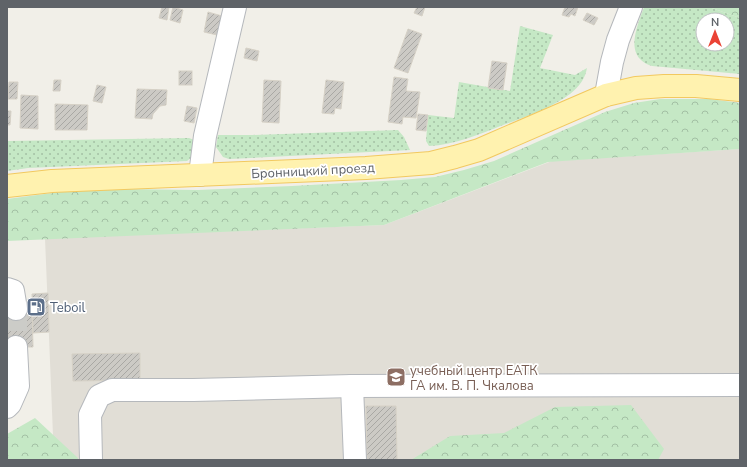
<svg xmlns="http://www.w3.org/2000/svg" width="747" height="467" font-family="'Nunito Sans',sans-serif">
<style>
.education{fill:#e1ded6}
.green{fill:url(#green-dots);fill-rule:evenodd}
.forest{fill:url(#forest-crowns)}
.building{fill:url(#building-hatch);stroke:#d6d1c6}
.lines{fill:none;stroke-linecap:round;stroke-linejoin:round}
.minor-tunnel{stroke:#ccccc8;stroke-width:22;stroke-dasharray:22 11;stroke-linecap:butt}
.minor-casing{stroke:#b5b8bc;stroke-width:24}
.major-casing{stroke:#f2c960;stroke-width:24}
.minor{stroke:#fff;stroke-width:22}
.major{stroke:#fff2af;stroke-width:22}
.labels{text-anchor:middle;stroke-width:3.5;stroke-linejoin:round;paint-order:stroke}
.street-label{font-size:13px;fill:#5f6368;stroke:#fff}
.service-label{font-size:13px;fill:#4e5e75;stroke:#fff;text-anchor:start}
.education-label{font-size:13px;fill:#785e54;stroke:#fff;text-anchor:start}
</style>
<defs>
<pattern id="green-dots" width="8" height="8" patternUnits="userSpaceOnUse"><rect width="8" height="8" fill="#c5e8c5"/><path d="M2 2h.1M6 6h.1" fill="none" stroke="#a3c0a4" stroke-width="1.8" stroke-linecap="round"/></pattern>
<pattern id="forest-crowns" width="20" height="18" patternUnits="userSpaceOnUse"><rect width="20" height="18" fill="#c5e8c5"/><path d="M2 6a3 3 0 1 1 6 0M12 15a3 3 0 1 1 6 0" fill="none" stroke="#a3c0a4"/></pattern>
<pattern id="building-hatch" width="6" height="6" patternUnits="userSpaceOnUse"><rect width="6" height="6" fill="#cccac5"/><path d="M-1 1l2-2M0 6l6-6M5 7l2-2" fill="none" stroke="#a9a8a4"/></pattern>
</defs>
<rect width="100%" height="100%" fill="#f1efe8"/>
<!-- education -->
<polygon class="education" points="740,149 740,460 54,460 45,238 384,225 552,161"/>
<!-- green -->
<g class="green">
<path d="M644 7H709L740 18V74L652 66C648 65 644 63 641 60 627 47 639 22 644 7ZM703 20H727V44H703Z"/>
<path d="M520 26 553 35 540 68 575 75 587 68C585 79 579 87 570 94 551 108 526 117 503 125 480 134 455 145 429 146L426 141 428 115 454 118 459 82 510 91Z"/>
<polygon points="398,130 404,137 410,150 229,159 223,157 216,147 218,135 252,135"/>
<polygon points="189,138 194,140 193,156 187,161 28,168 7,171 7,141"/>
</g>
<!-- forest -->
<g class="forest">
<polygon points="709,7 740,7 740,18"/>
<polygon points="660,99 710,99 740,103 740,149 548,162 384,225 7,241 7,199 60,192 122,189 198,190 292,186 401,180 435,177 464,170 494,161 605,112 634,103"/>
<polygon points="631,405 664,449 658,460 411,460 450,436 504,433 555,407"/>
<polygon points="35,418 78,458 78,460 7,460 7,434"/>
</g>
<!-- building -->
<g class="building">
<polygon points="162,7 169,7 167,20 159,18"/>
<polygon points="173,7 183,10 180,23 170,20"/>
<polygon points="417,7 425,7 422,16 414,13"/>
<polygon points="565,7 578,7 575,16 571,14 569,17 562,15"/>
<polygon points="208,12 222,16 217,35 204,32"/>
<polygon points="587,13 598,18 594,25 583,20"/>
<polygon points="408,29 422,34 408,73 394,68"/>
<polygon points="246,48 259,51 257,61 244,58"/>
<polygon points="492,61 507,63 503,90 488,88"/>
<rect x="179" y="71" width="13" height="14"/>
<polygon points="394,77 408,79 406,91 420,92 416,118 403,117 402,124 388,122"/>
<polygon points="54,80 61,80 60,91 53,91"/>
<polygon points="264,80 281,81 279,123 262,122"/>
<polygon points="326,80 344,82 341,109 335,108 334,114 322,113"/>
<polygon points="9,82 18,82 17,99 8,99"/>
<polygon points="97,85 106,87 102,103 93,101"/>
<polygon points="137,89 167,90 166,105 160,106 153,114 152,119 135,118"/>
<polygon points="21,95 38,96 38,129 20,128"/>
<polygon points="55,104 88,105 87,130 55,130"/>
<polygon points="187,106 197,108 194,123 184,121"/>
<polygon points="7,111 11,111 10,125 7,125"/>
<polygon points="418,114 428,115 426,131 416,130"/>
<polygon points="48,293 49,332 33,333 32,294"/>
<polygon points="7,309 32,309 33,347 7,347"/>
<polygon points="140,353 140,380 73,381 72,354"/>
<polygon points="366,406 396,406 397,460 367,460"/>
</g>
<g class="lines">
<!-- minor-tunnel -->
<polyline class="minor-tunnel" points="16,309 16,347"/>
<!-- minor casing -->
<g class="minor-casing">
<g id="minor">
<polyline points="606,95 612,62 618,40 631,7"/>
<polyline points="200,175 205,136 235,7"/>
<polyline points="7,289 13,291 16,309"/>
<polyline points="352,386 355,460"/>
<polyline points="7,407 10,404 18,386 16,347"/>
<polyline points="91,460 90,415 99,396 112,390 193,390 352,386 740,385"/>
</g>
</g>
<!-- major casing -->
<g class="major-casing">
<polyline id="major" points="7,186 52,181 366,168 431,163 455,157 479,150 606,95 636,88 664,86 696,86 740,90"/>
</g>
<!-- minor -->
<use href="#minor" class="minor"/>
<!-- major -->
<use href="#major" class="major"/>
</g>
<!-- icons -->
<defs>
<g id="fuel-square" transform="scale(1)"><rect x="-9" y="-9" width="18" height="18" rx="4" fill="#5c6f8a" stroke="#fff"/><path d="M-5.5-6h7V0h2V4h1.3V-2.5L3-4.5l.8-.8L6-3V5H2.5V1h-1V6h-7ZM-4.2-4.7v3.2H.2V-4.7Z" fill="#fff"/></g>
<g id="university-square" transform="scale(1)"><rect x="-9" y="-9" width="18" height="18" rx="4" fill="#8d6e63" stroke="#fff"/><path d="M0-5L7-2L0 1L-7-2ZM-4 1L0 2.5L4 1V4Q0 6-4 4Z" fill="#fff"/></g>
</defs>
<g fill-rule="evenodd">
<use href="#fuel-square" x="36" y="307"/>
<use href="#university-square" x="396" y="377"/>
</g>
<g class="labels">
<!-- street labels -->
<g class="street-label">
<text transform="translate(313 170) rotate(-3)" y="5">Бронницкий проезд</text>
</g>
<!-- service labels -->
<g class="service-label">
<text x="50" y="312">Teboil</text>
</g>
<!-- education labels -->
<g class="education-label">
<text x="410" y="375">учебный центр ЕАТК<tspan x="410" dy="15">ГА им. В. П. Чкалова</tspan></text>
</g>
</g>
<!-- border -->
<rect width="747" height="467" fill="none" stroke="#5f6368" stroke-width="16"/>
<!-- north arrow -->
<g transform="translate(715 32)"><circle r="19" fill="#ffffff" stroke="#bfc1c3"/>
<path d="M0-3L7 15L0 10L-7 15Z" fill="#ea4335"/>
<text y="-6" font-size="11" font-weight="bold" text-anchor="middle" fill="#5f6368">N</text>
</g>
</svg>
